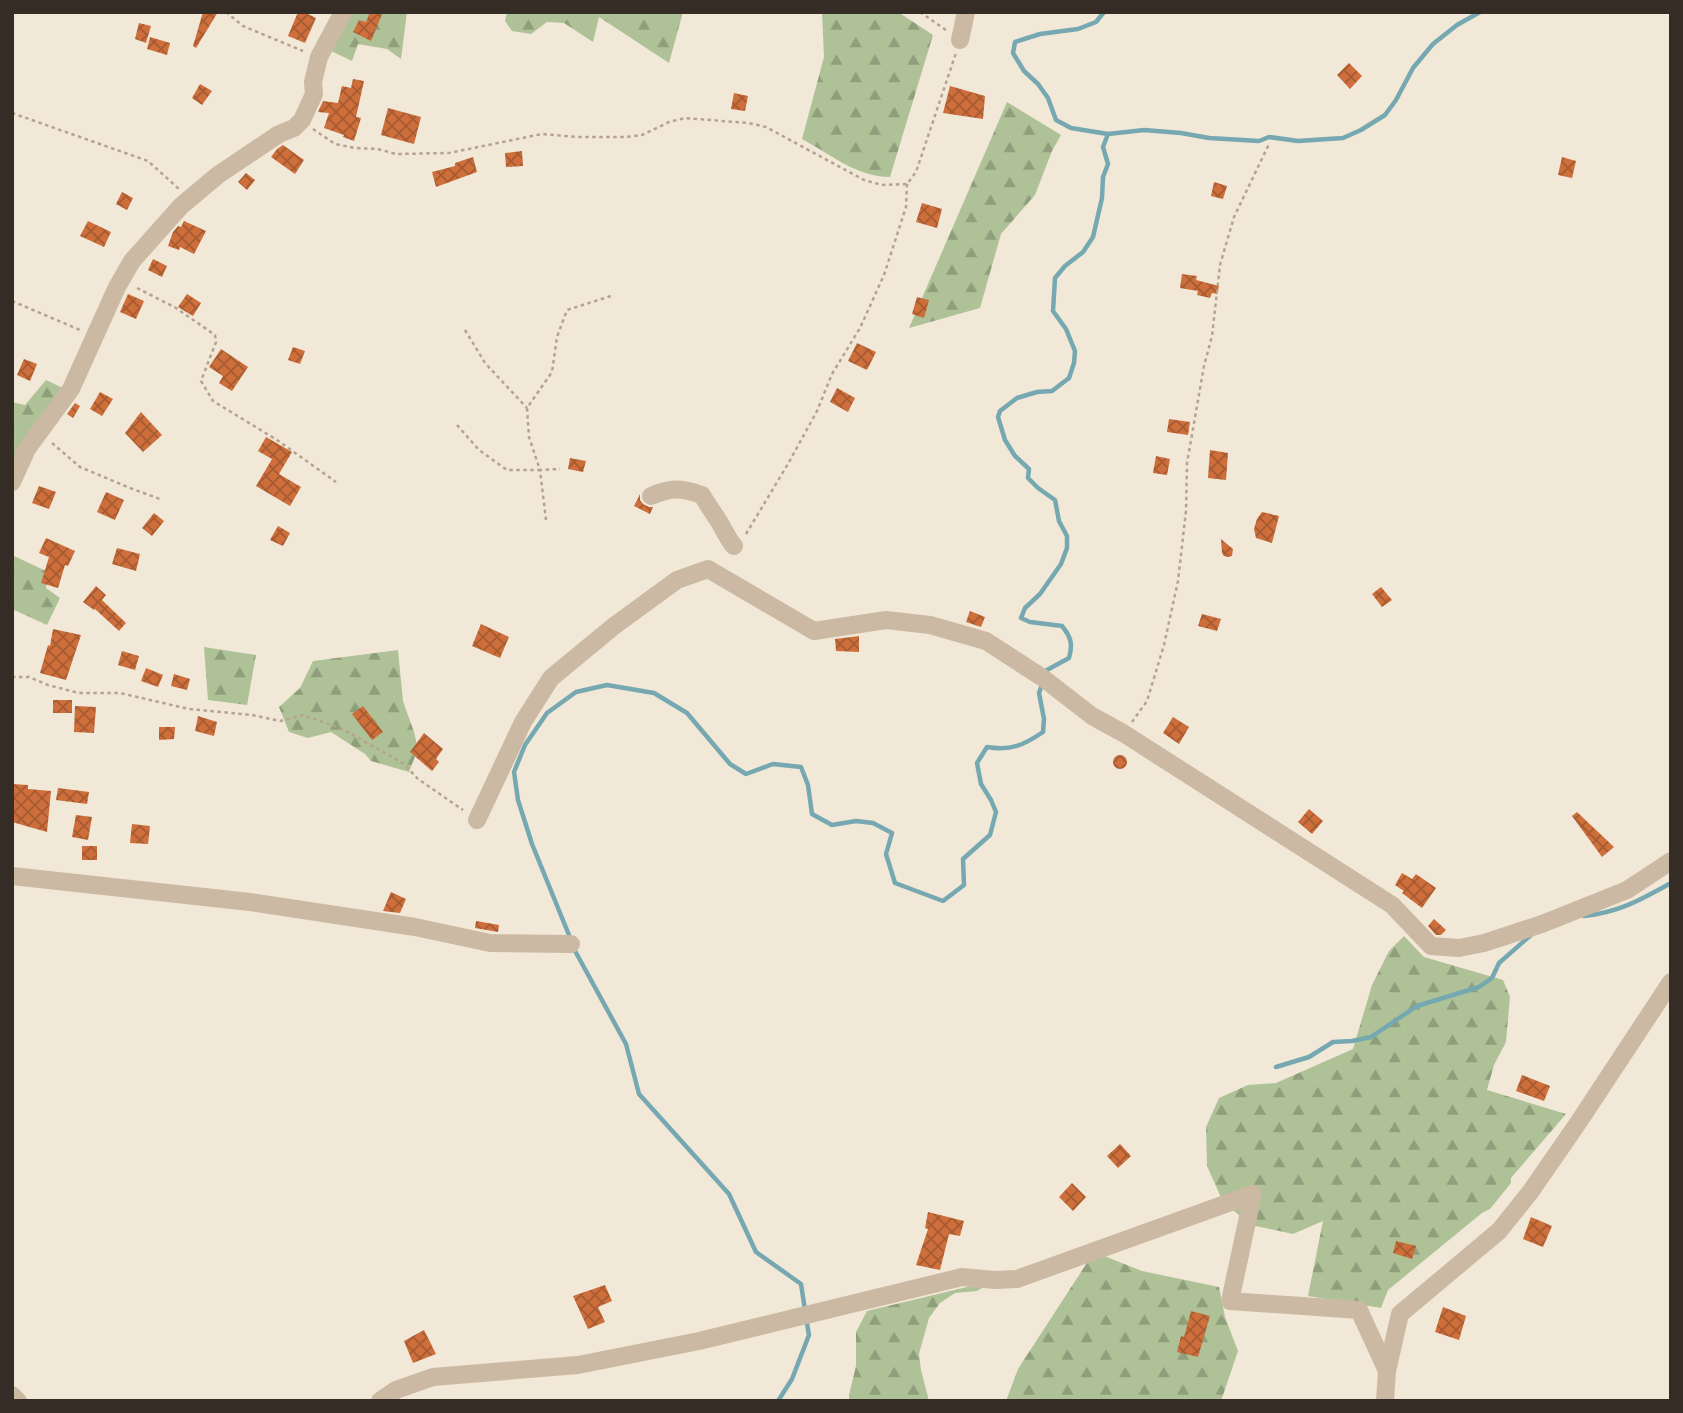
<svg xmlns="http://www.w3.org/2000/svg" width="1683" height="1413" font-family="Poppins,sans-serif">
<style>
.forest{fill:url(#forest-firs)}
.lines{fill:none;stroke-linecap:round;stroke-linejoin:round}
.stream{stroke:#75a8b1;stroke-width:4.5}
.building{fill:url(#building-cross-hatch)}
.path{stroke:#b6a38d;stroke-width:2.5;stroke-dasharray:3.5 3.5;stroke-linecap:butt}
.minor{stroke:#cbb9a3;stroke-width:18}
</style>
<defs>
<pattern id="forest-firs" width="22" height="20" patternUnits="userSpaceOnUse" patternTransform="scale(1.75)"><rect width="22" height="20" fill="#afc297"/><path d="M5 1l3.5 6h-7zM16 11l3.5 6h-7z" fill="#8f9e7b"/></pattern>
<pattern id="building-cross-hatch" width="8" height="8" patternUnits="userSpaceOnUse" patternTransform="scale(1.75)"><rect width="8" height="8" fill="#cd6e3b"/><path d="M0 0l8 8M0 8l8-8" fill="none" stroke="#a75b31"/></pattern>
</defs>
<rect width="100%" height="100%" fill="#f2e8d7"/>
<!-- forest -->
<g class="forest">
<polygon points="337,12 407,12 401,59 387,49 358,44 352,61 327,49"/>
<polygon points="507,12 683,12 669,63 599,17 593,42 564,23 547,22 531,34 512,31 505,21"/>
<path d="M822 12H898L933 35 890 177C857 177 830 154 802 139L824 57Z"/>
<polygon points="1007,102 1061,135 1052,151 1035,195 1001,234 980,308 909,328"/>
<polygon points="46,380 63,388 43,419 12,494 12,402 25,405"/>
<polygon points="12,555 48,572 46,588 60,598 47,625 12,609"/>
<polygon points="204,647 256,655 247,705 208,700"/>
<polygon points="398,650 403,701 414,732 418,749 409,772 371,761 365,754 331,732 308,738 289,732 279,707 300,688 313,661"/>
<polygon points="1404,936 1424,957 1503,980 1510,997 1506,1042 1494,1065 1487,1090 1566,1114 1511,1178 1511,1183 1490,1209 1482,1213 1388,1290 1381,1308 1308,1296 1323,1221 1293,1234 1251,1225 1223,1202 1207,1166 1206,1127 1219,1098 1248,1085 1276,1083 1353,1049 1372,985 1389,951"/>
<polygon points="1094,1252 1142,1271 1219,1287 1225,1317 1238,1351 1221,1401 1006,1401 1018,1369"/>
<polygon points="996,1280 977,1291 955,1293 940,1303 929,1318 919,1354 921,1370 929,1401 849,1401 849,1395 856,1366 856,1332 867,1311"/>
</g>
<g class="lines">
<!-- stream -->
<g class="stream">
<polyline points="1104,12 1096,22 1078,29 1040,34 1015,42 1013,53 1024,71 1038,84 1048,98 1056,120 1071,128 1108,134"/>
<path d="M1045 674 1047 670 1069 658C1073 644 1071 637 1062 626L1030 622 1021 618 1025 608 1040 594 1061 564 1067 548V536L1059 521 1055 500 1038 488 1028 478 1029 469 1015 456 1005 440 998 417 1000 411 1017 398 1037 392 1052 391 1069 378 1074 363 1075 351 1066 329 1053 311 1055 278 1065 266 1083 252 1093 237 1102 198 1103 177 1108 164 1103 147 1108 134 1144 130 1181 133 1209 138 1259 141 1269 137 1298 141 1343 138 1361 130 1385 115 1396 100 1413 68 1433 44 1457 25 1480 12"/>
<path d="M1584 916C1620 912 1640 900 1671 883"/>
<path d="M571 940 532 844 518 800 514 772 525 745 547 713 576 692 607 685 654 693 687 713 730 764 746 774 773 764 801 767 808 785 812 814 832 825 856 821 873 823 892 833 886 854 895 883 943 901 964 885 963 859 990 835 996 812 991 800 981 784 977 763 987 747C1011 751 1024 745 1043 732L1044 719 1039 693 1043 682"/>
<polyline points="574,949 626,1044 639,1094 729,1194 756,1252 801,1284 805,1310"/>
<polyline points="1276,1067 1309,1057 1333,1042 1352,1041 1371,1037 1417,1006 1479,987 1492,978 1499,963 1531,935"/>
<polyline points="778,1401 792,1379 809,1335 806,1318"/>
</g>
</g>
<!-- building -->
<g class="building">
<polygon points="203,12 218,12 196,48 193,46"/>
<polygon points="298,12 304,12 316,18 305,43 288,36"/>
<polygon points="370,12 383,12 371,41 353,32 359,20 366,22"/>
<polygon points="139,23 151,26 146,43 135,39"/>
<polygon points="150,37 170,43 167,55 147,49"/>
<polygon points="1349,63 1362,76 1350,89 1337,75"/>
<polygon points="353,79 364,81 356,117 361,118 354,141 343,137 344,135 324,128 329,113 318,112 323,101 338,103 342,86 351,88"/>
<polygon points="200,84 212,91 202,105 192,98"/>
<polygon points="950,86 985,96 983,119 943,113"/>
<polygon points="734,93 748,96 745,111 731,109"/>
<polygon points="388,108 421,117 414,144 381,135"/>
<polygon points="283,145 304,160 295,174 271,157 277,149"/>
<polygon points="522,151 523,166 506,167 505,153"/>
<polygon points="473,157 477,172 436,187 432,172 455,166 455,163"/>
<polygon points="1562,157 1576,161 1572,178 1558,175"/>
<polygon points="246,173 255,180 247,190 238,182"/>
<polygon points="1214,182 1227,186 1223,199 1211,196"/>
<polygon points="122,192 133,198 127,210 116,204"/>
<polygon points="922,203 942,209 937,228 916,222"/>
<polygon points="88,221 111,232 104,247 80,236"/>
<polygon points="184,221 206,231 194,254 180,247 179,250 168,246 173,232 178,226 181,227"/>
<polygon points="153,259 167,266 162,277 148,270"/>
<polygon points="1182,274 1197,276 1196,280 1219,286 1217,294 1212,293 1210,298 1197,295 1198,291 1180,288"/>
<polygon points="128,294 144,301 136,319 120,312"/>
<polygon points="187,294 201,303 193,316 178,307"/>
<polygon points="917,297 929,300 924,318 912,314"/>
<polygon points="857,343 876,352 867,370 848,361"/>
<polygon points="293,347 305,351 300,364 288,360"/>
<polygon points="221,349 248,367 232,391 219,383 223,376 209,367"/>
<polygon points="24,359 37,364 30,381 17,375"/>
<polygon points="837,388 855,398 848,412 830,402"/>
<polygon points="100,392 113,399 102,416 90,409"/>
<polygon points="75,403 80,406 73,418 67,414"/>
<polygon points="141,412 162,435 143,452 125,433"/>
<polygon points="1169,419 1190,422 1188,435 1167,432"/>
<polygon points="266,437 292,452 279,474 301,487 290,506 256,486 272,459 258,451"/>
<polygon points="1210,450 1228,453 1226,480 1208,478"/>
<polygon points="1156,456 1170,459 1167,475 1153,473"/>
<polygon points="570,458 586,461 583,472 568,469"/>
<polygon points="39,486 56,492 49,509 32,503"/>
<polygon points="106,492 124,500 115,520 97,512"/>
<polygon points="640,494 640,500 643,504 649,507 653,507 650,514 634,506"/>
<polygon points="1262,512 1279,516 1272,543 1256,538 1254,529 1257,519"/>
<polygon points="154,513 164,521 152,536 142,528"/>
<polygon points="278,526 290,533 283,546 270,540"/>
<polygon points="46,538 75,551 68,566 65,565 58,588 41,583 49,557 39,553"/>
<polygon points="1221,539 1233,549 1232,556 1228,557 1224,556 1222,553"/>
<polygon points="117,548 140,554 136,571 112,564"/>
<polygon points="96,586 106,595 102,600 126,623 119,631 95,609 94,610 83,602"/>
<polygon points="1381,587 1392,600 1382,607 1372,594"/>
<polygon points="970,611 985,617 981,627 966,622"/>
<polygon points="1202,614 1221,619 1217,631 1198,626"/>
<polygon points="481,624 509,637 500,658 472,646"/>
<polygon points="53,629 81,635 66,680 40,673 48,645 50,646"/>
<polygon points="859,636 859,652 836,651 835,639"/>
<polygon points="122,651 139,656 135,670 118,665"/>
<polygon points="146,668 163,675 158,687 141,681"/>
<polygon points="174,674 190,679 187,690 171,686"/>
<rect x="53" y="700" width="19" height="13"/>
<polygon points="75,706 96,707 94,733 74,732"/>
<polygon points="363,706 383,732 372,740 352,714"/>
<polygon points="198,716 217,722 214,736 195,731"/>
<polygon points="1173,717 1189,727 1179,744 1163,733"/>
<polygon points="159,727 175,727 174,739 159,740"/>
<polygon points="424,733 443,749 436,759 439,762 432,771 410,752"/>
<circle cx="1120" cy="762" r="7"/>
<polygon points="12,784 28,785 28,789 51,791 47,832 12,822"/>
<polygon points="58,788 89,792 87,804 56,800"/>
<polygon points="1309,809 1323,821 1312,834 1298,822"/>
<polygon points="1577,812 1614,847 1602,857 1572,816"/>
<polygon points="76,815 92,817 88,840 72,837"/>
<polygon points="132,824 150,826 148,844 130,843"/>
<rect x="82" y="846" width="15" height="14"/>
<polygon points="1402,873 1412,879 1416,874 1436,888 1422,908 1402,893 1404,891 1395,885"/>
<polygon points="391,892 406,899 400,913 383,911"/>
<polygon points="1434,919 1446,930 1441,935 1436,935 1428,926"/>
<polygon points="476,921 499,925 498,932 475,928"/>
<polygon points="1522,1075 1550,1086 1544,1101 1516,1091"/>
<polygon points="1120,1144 1131,1156 1118,1168 1107,1156"/>
<polygon points="1072,1183 1086,1197 1073,1211 1059,1197"/>
<polygon points="928,1212 964,1221 960,1236 949,1234 940,1270 916,1265 928,1229 925,1228"/>
<polygon points="1531,1217 1552,1226 1543,1247 1523,1239"/>
<polygon points="1396,1241 1416,1246 1412,1259 1393,1253"/>
<polygon points="605,1285 612,1301 598,1307 605,1322 588,1329 573,1296"/>
<polygon points="1443,1307 1466,1316 1459,1340 1435,1332"/>
<polygon points="1191,1311 1210,1316 1198,1357 1177,1352 1181,1336 1184,1337"/>
<polygon points="424,1330 436,1354 413,1363 404,1341"/>
</g>
<g class="lines">
<!-- path -->
<g class="path">
<polyline points="226,12 243,26 303,51"/>
<polyline points="920,12 946,30"/>
<polyline points="12,113 148,161 179,189"/>
<polyline points="313,129 335,144 355,148 378,149 396,154 449,153 542,134 577,137 626,137 642,135 669,122 685,118 748,123 766,127 864,180 882,185 907,184 916,172 956,53"/>
<polyline points="137,288 176,308 215,335 216,342 201,381 213,401 277,440 336,482"/>
<polyline points="12,301 80,330"/>
<polyline points="465,330 485,363 527,408"/>
<polyline points="457,425 479,450 507,470 540,470 529,437 527,408 552,372 557,337 567,310 611,296"/>
<polyline points="52,443 80,467 130,488 160,499"/>
<polyline points="546,520 540,470 560,469"/>
<polyline points="746,534 788,464 817,411 832,374 860,328 884,275 906,207 907,184"/>
<polyline points="12,677 29,677 48,685 79,693 120,693 189,709 252,715 280,721 303,715 332,725 346,731 404,764 418,779 463,810"/>
<polyline points="1132,722 1147,701 1164,645 1178,581 1186,511 1187,463 1204,366 1212,336 1220,265 1234,217 1269,144"/>
</g>
<!-- minor -->
<g class="minor">
<polyline points="960,40 966,12"/>
<polyline points="12,482 27,449 71,389 117,287 132,261 181,206 218,175 279,134 294,128 302,120 314,94 313,82 319,57 343,12"/>
<path d="M651 496C672 487 681 488 702 495 707 504 713 512 718 520 724 529 727 538 734 546"/>
<polyline points="477,820 523,722 551,678 614,626 677,580 708,569 814,631 886,620 930,625 986,641 1043,678 1092,716 1123,733 1392,905 1431,946 1459,948 1484,943 1542,924 1627,890 1671,861"/>
<polyline points="12,876 250,902 415,927 490,943 571,944"/>
<polyline points="12,1395 18,1401"/>
<polyline points="380,1401 396,1390 433,1377 578,1365 699,1341 962,1277 995,1280 1017,1279 1253,1194 1230,1301 1359,1310 1387,1371"/>
<polyline points="1385,1401 1387,1371 1400,1314 1499,1231 1531,1191 1578,1123 1671,982"/>
</g>
</g>
<!-- border -->
<rect width="1683" height="1413" fill="none" stroke="#352c25" stroke-width="28"/>
</svg>
